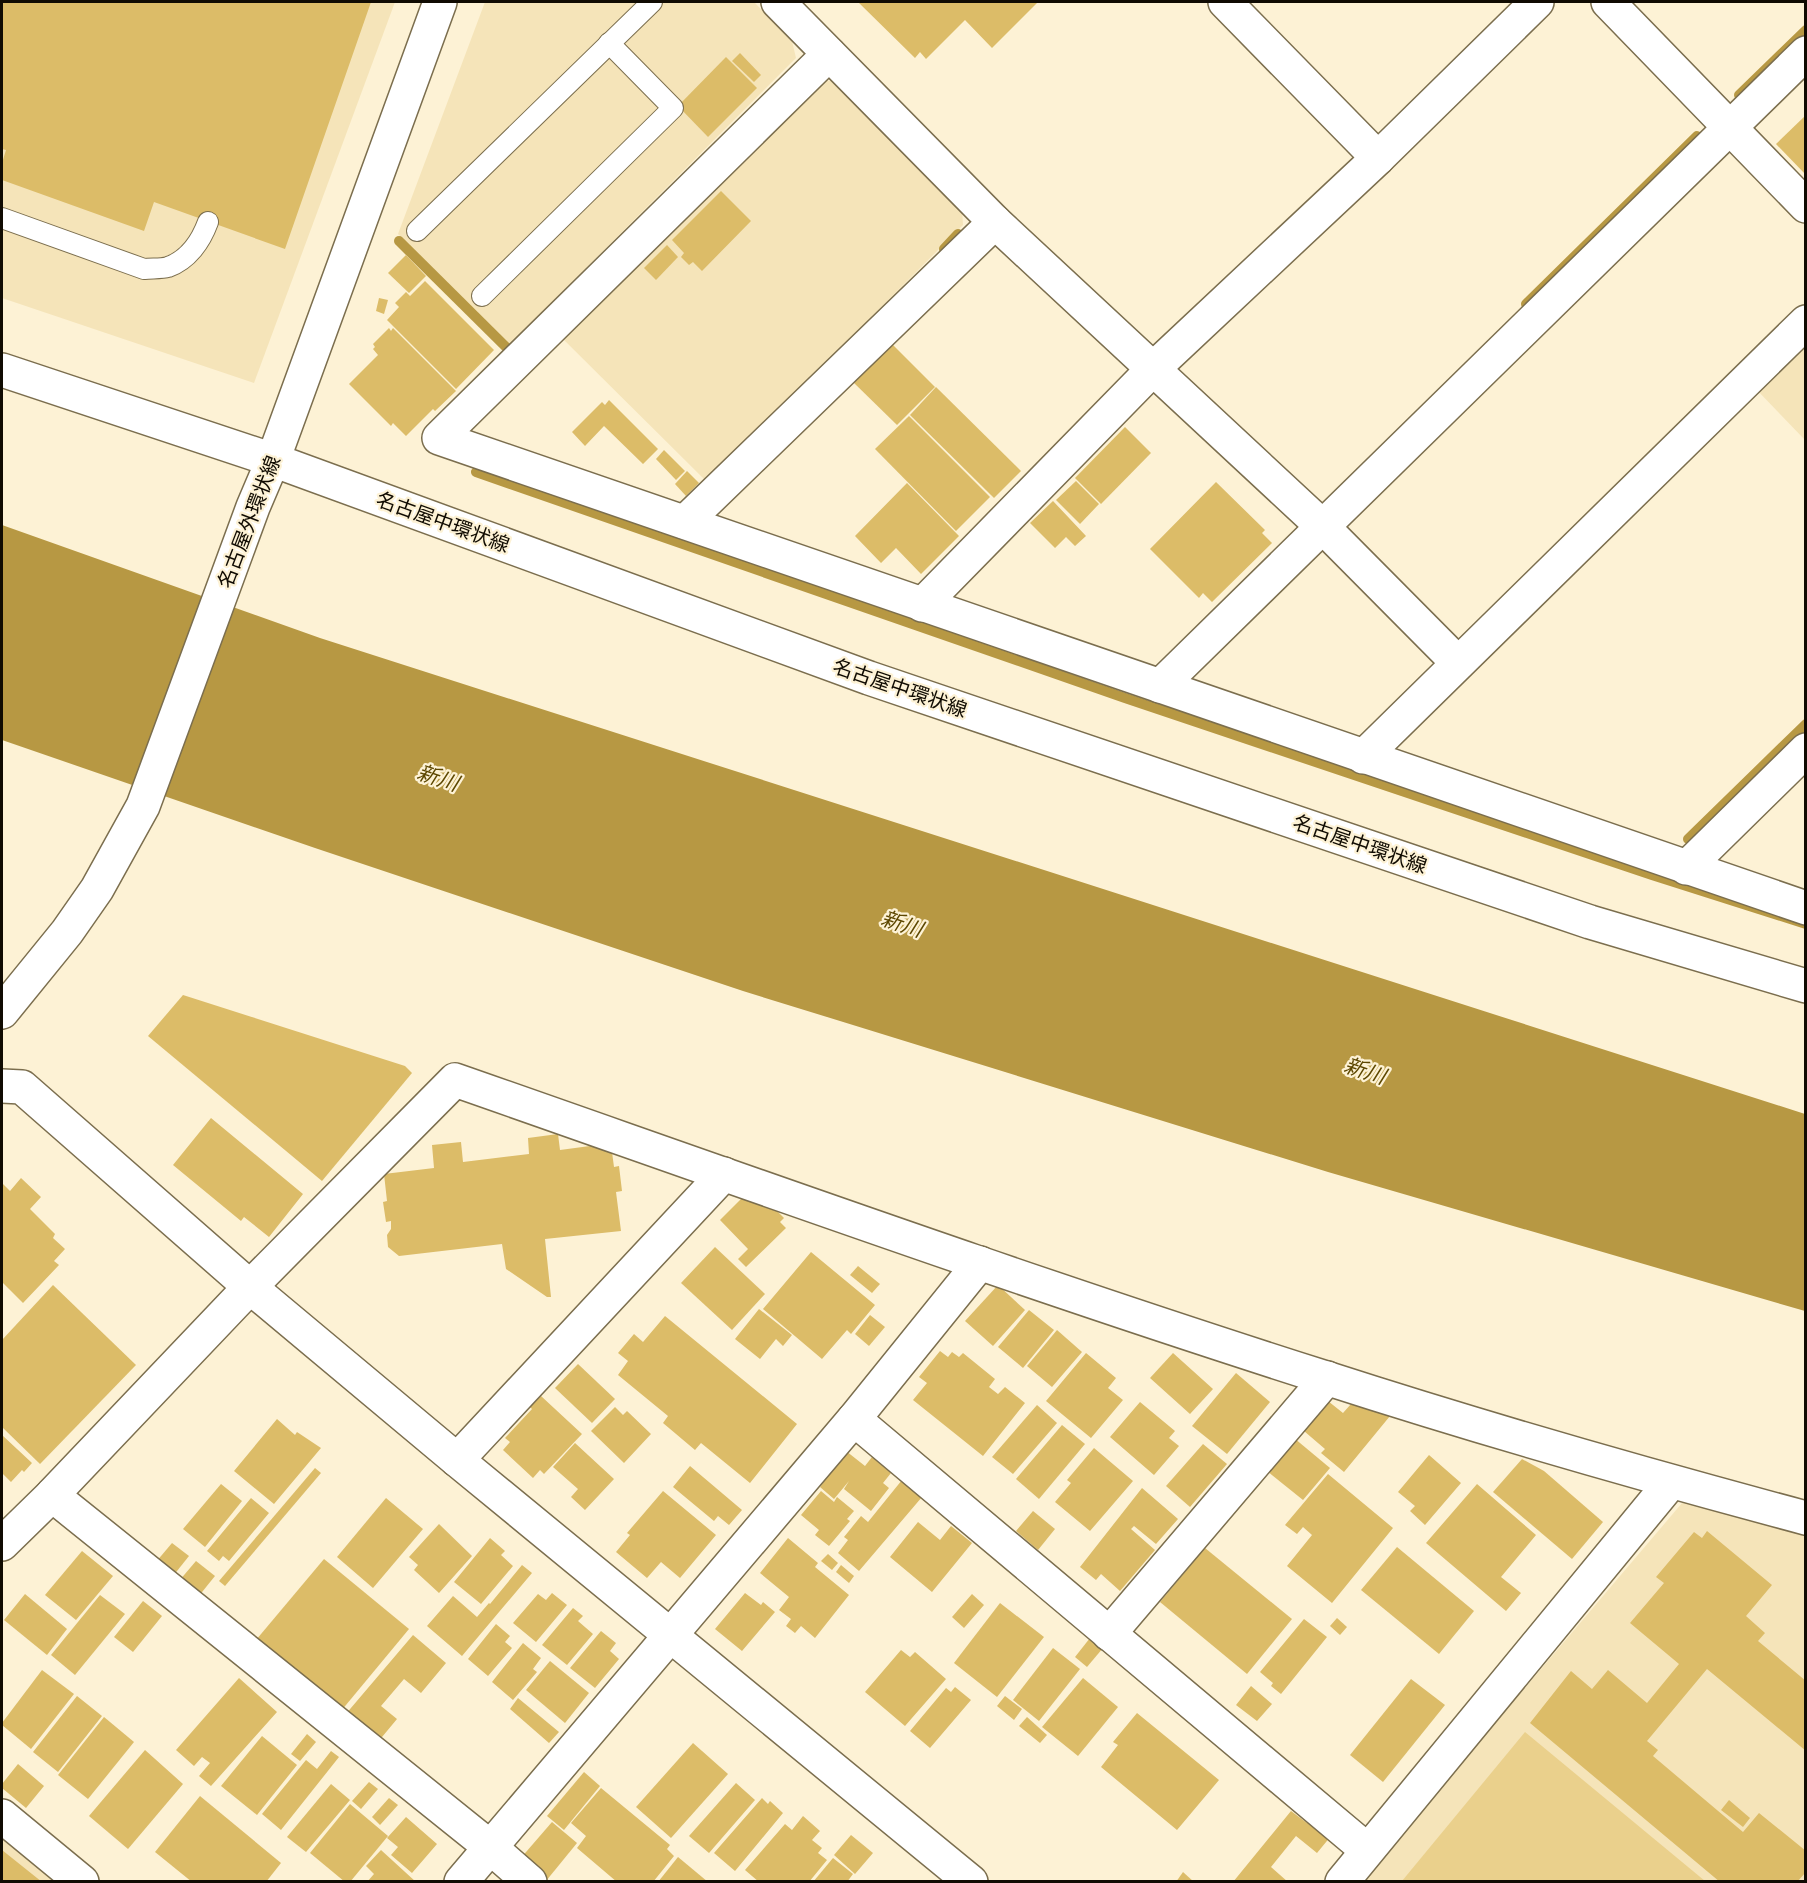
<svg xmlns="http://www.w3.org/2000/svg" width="1807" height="1883" font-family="Montserrat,'Noto Sans JP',sans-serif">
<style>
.built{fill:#f5e4b9}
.green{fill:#ead08c}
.water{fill:#b79843}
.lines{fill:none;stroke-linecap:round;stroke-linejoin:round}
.stream{stroke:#b79843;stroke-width:10}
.building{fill:#dcbc68}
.lane-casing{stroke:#7b6e4e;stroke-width:22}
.street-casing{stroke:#7b6e4e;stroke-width:36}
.secondary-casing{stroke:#7b6e4e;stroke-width:36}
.primary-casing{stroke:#7b6e4e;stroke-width:36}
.lane{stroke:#fff;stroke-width:20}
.street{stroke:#fff;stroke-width:33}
.secondary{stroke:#fff;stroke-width:33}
.primary{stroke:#fff;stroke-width:33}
.labels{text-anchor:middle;stroke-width:4.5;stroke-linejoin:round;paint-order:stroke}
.street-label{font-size:20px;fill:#100b02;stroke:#fdf2d5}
.water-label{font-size:21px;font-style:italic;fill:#5d4700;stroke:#fdf2d5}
</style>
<rect width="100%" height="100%" fill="#fdf2d5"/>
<!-- built -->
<g class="built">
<polygon points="2,2 395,2 254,383 2,298"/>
<polygon points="485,2 754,2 792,41 796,58 509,345 398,234"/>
<polygon points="816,80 834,81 962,208 963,225 707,482 561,337"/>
<polygon points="1805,336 1805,440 1754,387"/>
<polygon points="1688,1496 1805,1530 1805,1881 1360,1882"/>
<polygon points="2,1827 67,1881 2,1881"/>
</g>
<!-- green -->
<polygon class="green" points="1525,1732 1705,1881 1402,1881"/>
<!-- water -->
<polygon class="water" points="2,525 320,638 1805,1114 1805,1311 1328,1172 743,991 315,848 2,740"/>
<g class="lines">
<!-- stream -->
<g class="stream">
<polyline points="1739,95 1806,30"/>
<polyline points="399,241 509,350"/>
<polyline points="944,249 958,234"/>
<polyline points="1526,304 1697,136"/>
<polyline points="476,472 1125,698 1652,875 1806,924"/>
<polyline points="1688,839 1806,724"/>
</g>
</g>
<!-- building -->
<g class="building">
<polygon points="2,2 371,2 285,249 154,202 144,231 2,180 2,163 6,150 2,149"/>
<polygon points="858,2 1038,2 992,48 965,20 926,59 920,52 915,58"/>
<polygon points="740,53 761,75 754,82 732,61"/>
<polygon points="726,57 757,88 708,137 678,106"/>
<polygon points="1806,115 1806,175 1776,144"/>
<polygon points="721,191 751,221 702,271 693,262 689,265 681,257 684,253 672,240"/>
<polygon points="667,245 678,257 656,280 644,268"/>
<polygon points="406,255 426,276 409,293 388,273"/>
<polygon points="425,281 494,350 456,389 387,320 399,307 395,303 406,292 410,296"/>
<polygon points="379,298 388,300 384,314 376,311"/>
<polygon points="389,328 391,331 393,328 456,391 435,411 433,409 406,436 393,423 391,426 349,384 378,355 373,349 375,347 373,344"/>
<polygon points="890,342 935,387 897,425 852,381"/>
<polygon points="936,387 1021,471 994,498 910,415"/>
<polygon points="609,400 658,449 643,464 604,426 585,446 572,432 602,402 605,405"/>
<polygon points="909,416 990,497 956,531 875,449"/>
<polygon points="1125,427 1151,453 1101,504 1075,478"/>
<polygon points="664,450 685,471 676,480 656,459"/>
<polygon points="687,471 699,483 686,496 675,484"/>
<polygon points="1076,481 1099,504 1080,524 1056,500"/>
<polygon points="1216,482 1265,530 1262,533 1272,543 1212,602 1203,593 1199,598 1150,549"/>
<polygon points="907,483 959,536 921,574 896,548 881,563 855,536"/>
<polygon points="1053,501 1086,536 1075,546 1066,537 1055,548 1030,523"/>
<polygon points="183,995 405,1066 412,1073 322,1181 148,1036"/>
<polygon points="211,1118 303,1194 269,1237 244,1217 241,1221 173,1165"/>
<polygon points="558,1134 560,1150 605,1144 606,1152 612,1152 614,1167 619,1166 622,1191 616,1192 621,1231 545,1239 551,1297 547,1297 506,1269 502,1244 399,1256 388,1247 387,1235 391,1229 391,1221 386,1222 383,1202 387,1201 384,1174 434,1168 432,1145 461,1142 463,1162 529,1154 528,1138"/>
<polygon points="21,1178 41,1197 30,1209 55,1234 53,1238 65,1249 54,1261 59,1265 23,1303 2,1282 2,1183 10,1191"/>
<polygon points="748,1192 762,1206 767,1201 784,1218 780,1222 786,1228 746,1267 738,1259 748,1249 720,1220"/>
<polygon points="715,1247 765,1294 732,1330 681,1283"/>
<polygon points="811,1252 875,1305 851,1334 847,1330 822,1359 763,1309"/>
<polygon points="858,1266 880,1284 872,1293 850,1275"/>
<polygon points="53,1285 136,1365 40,1464 2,1427 2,1340"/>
<polygon points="998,1285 1025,1310 993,1346 965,1321"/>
<polygon points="759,1309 792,1335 783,1346 776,1339 760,1359 735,1339"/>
<polygon points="1029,1310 1054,1330 1023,1368 998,1347"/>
<polygon points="870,1315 885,1327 869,1346 855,1334"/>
<polygon points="665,1316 797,1424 750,1483 701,1443 695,1450 663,1423 668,1416 618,1375 628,1361 618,1353 634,1334 643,1342"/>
<polygon points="1057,1330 1082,1352 1052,1387 1027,1366"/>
<polygon points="940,1351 948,1357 952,1352 959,1357 963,1353 995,1379 989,1387 998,1394 1005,1387 1025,1403 983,1456 913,1400 927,1383 919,1377"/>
<polygon points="1086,1353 1116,1378 1108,1388 1123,1400 1091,1438 1046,1401"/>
<polygon points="1173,1353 1213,1389 1190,1414 1150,1378"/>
<polygon points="578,1364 615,1399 592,1423 555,1388"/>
<polygon points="1236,1373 1270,1402 1227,1454 1192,1426"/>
<polygon points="541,1396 582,1434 544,1474 540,1470 533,1478 503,1450 510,1442 505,1438 532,1409 530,1407"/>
<polygon points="1328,1401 1343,1413 1351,1404 1390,1416 1344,1472 1321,1453 1325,1449 1304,1431"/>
<polygon points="1140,1402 1175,1431 1169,1438 1179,1446 1154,1475 1110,1437"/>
<polygon points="1037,1405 1057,1423 1013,1474 992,1457"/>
<polygon points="615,1407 623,1415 627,1411 651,1434 624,1463 591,1431"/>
<polygon points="277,1419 295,1435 297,1432 321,1448 274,1504 234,1471"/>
<polygon points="1062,1425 1085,1444 1039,1499 1016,1479"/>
<polygon points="2,1435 32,1463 24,1472 22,1470 11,1482 2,1473"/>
<polygon points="1294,1438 1330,1468 1303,1500 1267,1471"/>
<polygon points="575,1443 614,1479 585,1510 571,1497 578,1489 553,1467"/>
<polygon points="1203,1444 1227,1464 1190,1507 1166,1486"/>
<polygon points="1094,1448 1133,1481 1090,1531 1055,1502 1071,1483 1067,1480"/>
<polygon points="846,1451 865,1466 872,1457 891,1473 883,1483 889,1488 871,1511 844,1489 849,1481 834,1499 820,1487"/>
<polygon points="1429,1455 1461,1483 1425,1525 1410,1511 1415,1506 1398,1492"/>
<polygon points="1522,1459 1544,1471 1603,1522 1572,1559 1493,1492"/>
<polygon points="690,1466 742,1510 729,1525 718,1516 714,1521 673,1487"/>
<polygon points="315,1468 321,1473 225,1586 219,1581"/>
<polygon points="1328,1474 1393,1528 1332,1603 1287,1566 1312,1535 1303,1527 1297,1534 1285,1525"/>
<polygon points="902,1480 922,1497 859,1571 838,1553 848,1540 844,1537 861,1516 868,1522"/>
<polygon points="221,1484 242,1501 205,1547 183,1529"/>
<polygon points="1477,1484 1536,1535 1501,1577 1521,1593 1506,1611 1426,1543"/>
<polygon points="1142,1488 1178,1519 1156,1544 1134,1526 1131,1529 1155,1550 1120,1591 1101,1574 1096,1580 1080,1567"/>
<polygon points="663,1491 716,1535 680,1578 661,1562 647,1578 616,1552 630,1535 627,1533"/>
<polygon points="821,1491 834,1502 837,1497 854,1511 847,1519 850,1521 829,1546 815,1535 819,1530 801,1515"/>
<polygon points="251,1498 269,1513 229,1561 223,1556 219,1561 207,1551"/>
<polygon points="386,1498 423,1529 373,1588 337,1557"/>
<polygon points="1033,1511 1055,1529 1038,1550 1016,1531"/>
<polygon points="918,1522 940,1540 951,1526 972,1543 932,1592 890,1557"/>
<polygon points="439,1524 472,1556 439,1593 414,1570 418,1565 409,1557"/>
<polygon points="1707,1531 1772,1585 1746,1616 1765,1633 1758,1641 1806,1681 1806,1751 1707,1669 1647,1741 1658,1750 1653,1756 1743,1832 1759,1813 1806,1851 1806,1872 1797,1882 1720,1882 1530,1723 1571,1671 1592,1689 1608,1670 1647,1703 1679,1664 1630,1623 1664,1583 1656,1577 1694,1532 1702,1538"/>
<polygon points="490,1538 505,1551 501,1555 513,1566 481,1604 454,1582"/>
<polygon points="788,1538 818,1563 815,1567 849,1595 815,1638 801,1626 795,1633 786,1626 791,1619 779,1610 789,1597 760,1573"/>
<polygon points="172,1543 189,1556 173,1576 156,1562"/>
<polygon points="1397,1547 1474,1611 1439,1654 1361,1590"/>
<polygon points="1205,1548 1292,1619 1247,1674 1160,1602"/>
<polygon points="82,1551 113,1576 76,1620 45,1595"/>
<polygon points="828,1554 838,1563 832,1570 821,1561"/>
<polygon points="324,1559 409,1629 341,1711 256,1640"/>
<polygon points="196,1561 215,1576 198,1597 179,1581"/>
<polygon points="522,1565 532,1573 462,1656 427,1626 453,1596 477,1617 489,1603 490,1604"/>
<polygon points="841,1565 854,1576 849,1583 836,1572"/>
<polygon points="552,1593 567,1605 536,1642 513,1623 538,1594 546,1600"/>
<polygon points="745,1593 761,1605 763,1602 775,1612 742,1651 715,1629"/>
<polygon points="25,1594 67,1629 47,1655 4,1620"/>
<polygon points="972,1594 984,1605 964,1628 952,1617"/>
<polygon points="100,1595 125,1614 75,1675 51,1655"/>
<polygon points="143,1601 162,1616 133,1652 114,1637"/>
<polygon points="1000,1603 1044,1637 997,1697 954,1663"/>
<polygon points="573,1608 583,1616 578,1621 593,1634 567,1665 542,1645"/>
<polygon points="1337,1618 1347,1627 1340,1635 1330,1626"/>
<polygon points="1304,1619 1327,1637 1281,1694 1271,1686 1273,1683 1260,1672"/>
<polygon points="496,1624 510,1636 505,1642 512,1648 488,1676 468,1659"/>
<polygon points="601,1631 616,1643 610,1651 619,1659 595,1688 570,1668"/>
<polygon points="413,1635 446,1663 421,1693 404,1679 381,1706 397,1719 377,1743 345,1715"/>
<polygon points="1090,1638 1103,1648 1087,1667 1075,1657"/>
<polygon points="523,1643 541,1658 533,1669 537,1672 513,1700 492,1682"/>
<polygon points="1053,1648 1080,1669 1039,1721 1013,1700"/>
<polygon points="901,1650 910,1657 915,1652 946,1679 905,1726 865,1692"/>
<polygon points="550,1661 589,1693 565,1723 526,1690"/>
<polygon points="42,1670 74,1694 31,1749 2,1725 2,1723"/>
<polygon points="239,1678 277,1712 211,1786 199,1776 210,1763 202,1757 194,1766 176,1750"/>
<polygon points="1083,1678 1118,1707 1078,1756 1042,1727"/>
<polygon points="1411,1679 1445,1705 1383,1782 1350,1755"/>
<polygon points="1251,1686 1272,1704 1257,1721 1236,1705"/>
<polygon points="955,1687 971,1700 930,1748 910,1731 946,1688 951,1692"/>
<polygon points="77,1696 102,1716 58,1772 33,1752"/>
<polygon points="1005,1696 1022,1709 1014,1720 997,1706"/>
<polygon points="518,1698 559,1732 549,1743 510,1709"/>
<polygon points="1137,1713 1219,1780 1177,1830 1101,1767 1118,1745 1113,1742"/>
<polygon points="104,1717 134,1742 88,1799 58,1775"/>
<polygon points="1027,1717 1047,1735 1040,1743 1019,1726"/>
<polygon points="307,1734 316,1742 300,1761 291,1754"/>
<polygon points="262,1736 297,1765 257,1815 221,1786"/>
<polygon points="693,1743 728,1774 671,1838 636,1807"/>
<polygon points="145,1750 183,1784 128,1849 89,1816"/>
<polygon points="331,1751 339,1757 281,1830 262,1814 306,1760 317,1769"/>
<polygon points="18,1764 44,1786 26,1808 2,1788 2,1784"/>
<polygon points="584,1772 600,1786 564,1830 547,1816"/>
<polygon points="369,1782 378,1789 361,1809 352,1801"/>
<polygon points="736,1783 755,1800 709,1853 689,1836"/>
<polygon points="331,1784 350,1800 306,1852 287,1837"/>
<polygon points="601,1788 670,1845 667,1849 674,1856 653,1882 617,1882 577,1848 586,1836 571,1823"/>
<polygon points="200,1796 281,1863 266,1882 192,1882 155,1852"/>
<polygon points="389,1798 398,1805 380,1825 372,1817"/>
<polygon points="762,1798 768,1804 770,1801 783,1813 735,1871 714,1853"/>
<polygon points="1729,1800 1750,1818 1743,1827 1721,1810"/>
<polygon points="350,1804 388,1836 350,1882 345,1882 310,1853"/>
<polygon points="1291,1811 1307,1823 1310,1819 1331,1836 1317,1853 1296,1836 1271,1867 1288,1882 1233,1882"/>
<polygon points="803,1816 820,1831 812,1840 822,1848 818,1853 827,1860 809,1882 759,1882 745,1870 785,1824 792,1830"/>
<polygon points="406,1817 437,1844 412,1873 391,1855 398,1847 387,1838"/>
<polygon points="552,1822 577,1843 546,1881 520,1859"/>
<polygon points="851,1835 873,1853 855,1874 834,1855"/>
<polygon points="2,1850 42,1882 2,1882"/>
<polygon points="381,1850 416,1882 367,1882 374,1874 366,1866"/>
<polygon points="678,1857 708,1882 658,1882"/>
<polygon points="833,1858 853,1874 847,1882 813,1882"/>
<polygon points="1183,1872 1194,1882 1176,1882"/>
</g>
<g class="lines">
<!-- lane casing -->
<g class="lane-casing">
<g id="lane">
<path d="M2 218 144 269C151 268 161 269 168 267 188 260 201 241 208 222"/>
<polyline points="417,231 652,2"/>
<polyline points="482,296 673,108 609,43"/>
</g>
</g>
<!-- street casing -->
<g class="street-casing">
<g id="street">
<polyline points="778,2 995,222 1323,527 1458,663"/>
<polyline points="1225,2 1378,158"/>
<polyline points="1608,2 1806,206"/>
<polyline points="829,54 439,438 1806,908"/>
<polyline points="685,522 995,222"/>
<polyline points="922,605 1153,369 1378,158 1537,2"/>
<polyline points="1160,686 1806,53"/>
<polyline points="1363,757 1806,322"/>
<polyline points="1686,868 1806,750"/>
<polyline points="854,1419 1367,1850"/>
<polyline points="457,1460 724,1174"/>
<polyline points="52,1495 490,1847 530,1882"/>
<path d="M2 1544 52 1495 250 1287 455 1080C744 1181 1033 1285 1326 1378 1484 1429 1645 1475 1806 1518"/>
<polyline points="1109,1634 1327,1378"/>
<polyline points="2,1816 82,1882"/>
<polyline points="461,1882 854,1419 980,1263"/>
<polyline points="1342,1882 1671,1482"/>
</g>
</g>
<!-- secondary casing -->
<g class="secondary-casing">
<g id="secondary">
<polyline points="2,1012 67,932 97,889 143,806 253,507 273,460 440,2"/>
<polyline points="2,1086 22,1087 250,1287 457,1460 971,1882"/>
</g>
</g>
<!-- primary casing -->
<g class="primary-casing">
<polyline id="primary" points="2,370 273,460 869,678 1590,922 1806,986"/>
</g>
<!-- lane -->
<use href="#lane" class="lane"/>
<!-- street -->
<use href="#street" class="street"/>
<!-- secondary -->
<use href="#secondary" class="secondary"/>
<!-- primary -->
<use href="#primary" class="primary"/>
</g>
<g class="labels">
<!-- street labels -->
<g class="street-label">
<text transform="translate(249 522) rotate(-69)" y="7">名古屋外環状線</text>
<text transform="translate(443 522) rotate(20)" y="7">名古屋中環状線</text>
<text transform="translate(900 688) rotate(19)" y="7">名古屋中環状線</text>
<text transform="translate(1360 844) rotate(19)" y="7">名古屋中環状線</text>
</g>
<!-- water labels -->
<g class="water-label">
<text transform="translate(438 778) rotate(18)" y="7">新川</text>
<text transform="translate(902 924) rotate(18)" y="7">新川</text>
<text transform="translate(1365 1071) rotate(18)" y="7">新川</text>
</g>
</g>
<!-- border -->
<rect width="1807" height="1883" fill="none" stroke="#100b02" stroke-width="6"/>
</svg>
